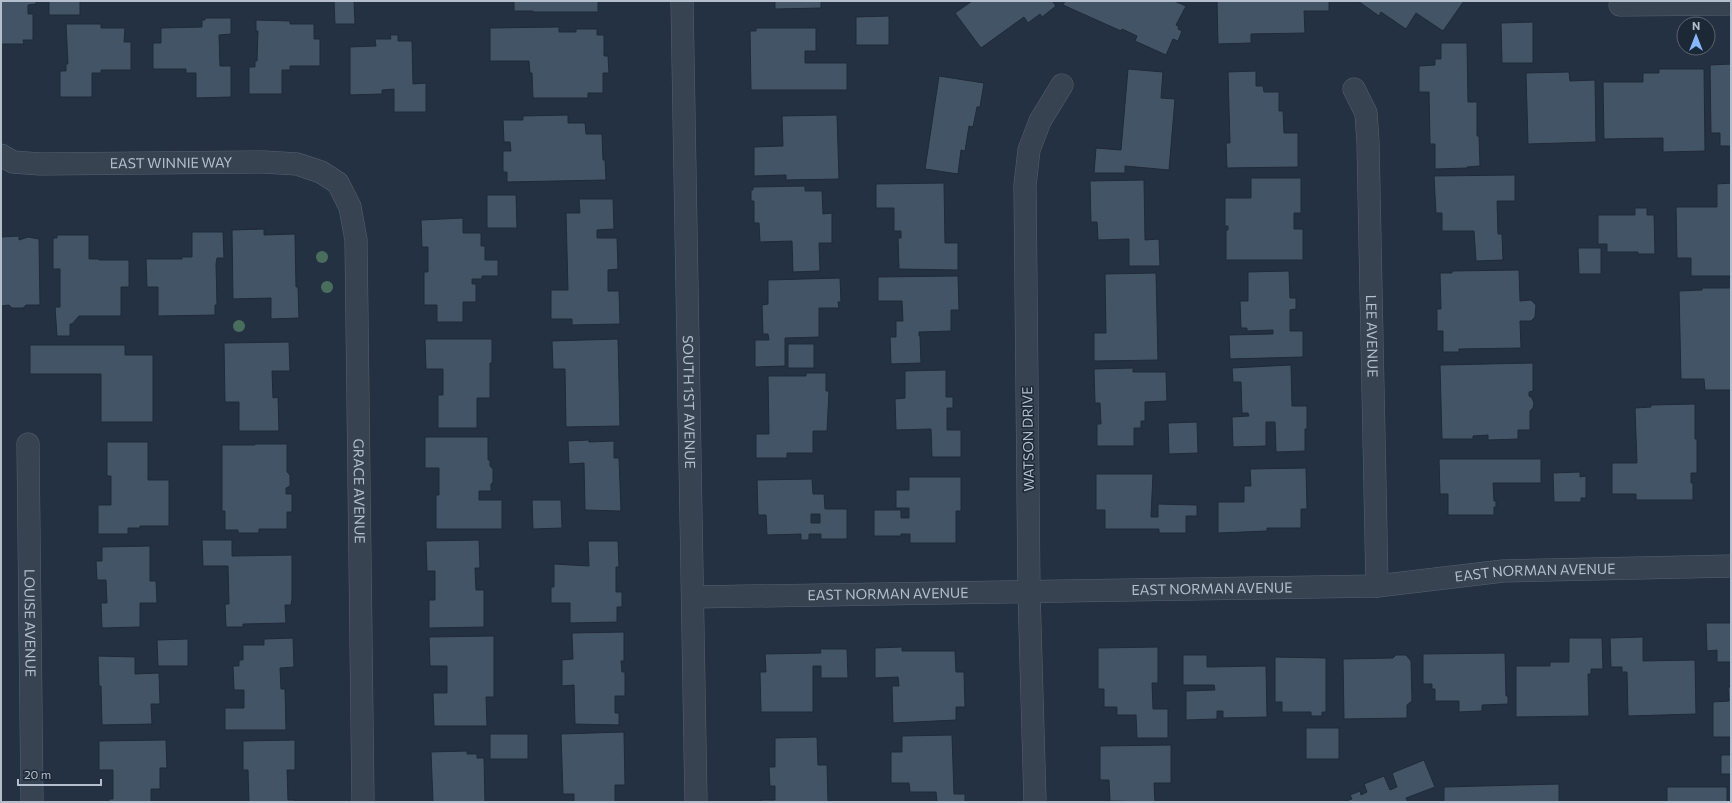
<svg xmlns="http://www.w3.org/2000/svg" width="1732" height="803" font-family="Commissioner,sans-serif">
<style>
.building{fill:#445467;stroke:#1f2a39;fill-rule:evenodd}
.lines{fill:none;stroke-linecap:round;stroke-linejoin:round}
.minor-casing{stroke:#56616f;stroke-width:23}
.minor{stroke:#384352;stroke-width:22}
.tree{fill:#4a6e5e}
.labels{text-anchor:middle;stroke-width:3;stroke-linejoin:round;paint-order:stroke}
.street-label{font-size:14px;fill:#b5becc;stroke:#1d2837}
</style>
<rect width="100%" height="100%" fill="#233142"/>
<!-- building -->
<g class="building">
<polygon points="1,1 36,1 36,4 28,5 28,14 33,14 33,40 23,40 24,44 1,44"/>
<rect x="49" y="1" width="31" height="14"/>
<polygon points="334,1 354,1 355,24 335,24"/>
<polygon points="514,1 598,1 598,12 533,12 533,11 514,11"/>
<polygon points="775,1 821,1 821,8 775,9"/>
<polygon points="972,1 1052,1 1056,6 1042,17 1040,14 1028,23 1024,17 981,48 955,13"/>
<polygon points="1065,1 1174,1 1186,6 1176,25 1179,27 1178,29 1182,31 1178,41 1173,39 1166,55 1135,41 1137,36 1122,29 1121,31 1063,5"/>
<polygon points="1217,1 1329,1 1329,11 1304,11 1305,33 1251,34 1251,43 1218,44"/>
<polygon points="1358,1 1464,1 1443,31 1416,13 1406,29 1381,12 1379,16"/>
<polygon points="889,16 889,45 856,45 856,17"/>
<polygon points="205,18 231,18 231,34 219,35 220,66 231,66 231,97 196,98 196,73 186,73 186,69 153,69 153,43 161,43 161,28 202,27 202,20 205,20"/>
<polygon points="256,20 290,21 290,24 314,24 314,39 320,39 320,66 290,66 290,70 282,70 282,94 249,94 249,67 255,67 255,61 257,61 258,31 256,31"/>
<polygon points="1533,22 1533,63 1502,63 1501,23"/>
<polygon points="66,24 101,24 101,28 125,28 124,42 131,42 131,70 101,70 101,73 92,73 92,97 60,97 60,71 66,71 66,64 68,64"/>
<polygon points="559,27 559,32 576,32 576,29 597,29 597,35 604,35 604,56 608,56 609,73 603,73 603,93 588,93 588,98 533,98 532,73 530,73 529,61 490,61 490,28"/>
<polygon points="756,28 816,28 816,51 805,51 805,63 847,63 847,90 751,90 750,31 756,31"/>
<polygon points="390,35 398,35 398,41 412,41 413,84 426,83 426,112 394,112 394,89 382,90 382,94 350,95 350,47 376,46 375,39 391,39"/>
<polygon points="1441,43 1467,43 1468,102 1477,102 1477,136 1479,136 1480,166 1467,167 1467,168 1435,169 1435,144 1430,144 1429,92 1419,92 1419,66 1435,65 1435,59 1441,59"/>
<polygon points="1731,64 1731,146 1720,146 1720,133 1711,133 1710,65"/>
<polygon points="1128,69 1163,72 1161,98 1175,99 1169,170 1125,166 1125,173 1094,173 1096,148 1121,150"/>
<polygon points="1659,69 1704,69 1705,151 1663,152 1663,138 1604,139 1603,82 1643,82 1643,73 1659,73"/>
<polygon points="1256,71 1256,86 1263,86 1264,92 1279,92 1279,111 1283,111 1284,133 1298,133 1298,167 1227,168 1226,143 1230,143 1228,72"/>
<polygon points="1569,72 1570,81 1595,80 1596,142 1528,144 1526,73"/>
<polygon points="939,76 984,83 980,107 977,107 973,127 969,126 965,151 961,150 958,174 925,169"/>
<polygon points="568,115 568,123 585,123 586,134 602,134 603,160 605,160 606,180 507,182 507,172 503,172 503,151 511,151 510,142 504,142 503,120 523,120 523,116"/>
<polygon points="837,115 839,179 786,180 786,175 754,176 754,147 783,146 782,116"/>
<polygon points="1515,175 1515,201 1497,201 1498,234 1502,234 1503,260 1476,261 1474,231 1442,231 1442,213 1436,213 1434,176"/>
<polygon points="1251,178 1301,178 1301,213 1294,213 1294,229 1303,229 1303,260 1226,260 1226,230 1228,230 1228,226 1225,226 1225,198 1251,198"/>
<polygon points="1144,180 1145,240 1159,239 1160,266 1129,266 1129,239 1098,240 1097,222 1091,222 1090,181"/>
<polygon points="944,183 945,243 958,243 958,270 899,269 898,238 901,238 901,231 894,231 894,208 876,208 876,184"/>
<polygon points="1731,183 1731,276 1691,276 1691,258 1677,258 1676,207 1717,207 1717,184"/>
<polygon points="805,186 805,191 822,191 823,214 832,213 832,243 819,243 820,271 793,272 792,241 760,242 759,223 754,223 754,201 751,201 751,190 753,190 753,187"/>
<polygon points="487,195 516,195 517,228 487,228"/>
<polygon points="579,199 613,199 614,229 597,230 597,238 617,238 618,269 608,270 608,291 619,291 620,324 572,325 572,319 551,319 551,290 568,290 566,213 580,213"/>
<polygon points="1635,208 1647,208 1647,215 1654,215 1655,254 1638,254 1638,252 1607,252 1607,244 1598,244 1598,215 1635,215"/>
<polygon points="463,218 463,233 481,233 481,246 485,246 485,260 498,260 498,276 482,276 482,279 472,279 472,284 476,284 476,302 463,302 463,322 437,322 437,305 424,305 424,272 428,272 428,247 422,247 421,220"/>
<polygon points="264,229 264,235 295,234 296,287 298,287 299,318 271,319 271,298 233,299 232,230"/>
<polygon points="192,232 223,232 224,258 217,258 216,264 217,305 215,305 215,315 158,316 158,287 147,287 146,259 182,259 182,257 192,257"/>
<polygon points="57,235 89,235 89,259 99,259 99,260 129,260 129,287 121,287 121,316 79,316 72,324 70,324 70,336 57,336 55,307 60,307 60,269 53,269 53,238 57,238"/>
<polygon points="19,236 19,240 28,237 39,239 40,305 26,305 23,308 12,308 9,305 1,306 1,237"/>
<polygon points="1578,248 1601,248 1601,274 1579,274"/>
<polygon points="1519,270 1520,301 1531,300 1536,305 1535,317 1531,321 1520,321 1521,348 1459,349 1459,352 1443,352 1443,331 1437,331 1437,309 1441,309 1440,273 1452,273 1452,271"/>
<polygon points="1289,271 1290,298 1296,298 1296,309 1290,310 1290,331 1303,331 1303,357 1230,359 1229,335 1273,334 1273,330 1247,331 1247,328 1241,328 1240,301 1248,301 1248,272"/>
<polygon points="1156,273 1158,360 1094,361 1094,333 1106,333 1105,274"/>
<polygon points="958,276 959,310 951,310 951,331 919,332 919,336 920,336 921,363 891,364 890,337 896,337 896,321 903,321 902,301 878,301 878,277"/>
<polygon points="840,278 841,302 838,302 839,308 819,308 819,337 785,338 785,366 755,367 755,340 769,340 768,334 763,334 762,305 768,304 768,280"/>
<polygon points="1702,288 1731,288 1731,390 1705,390 1704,379 1681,379 1679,291 1702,290"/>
<polygon points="425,339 492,339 492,363 490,363 490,398 477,398 477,428 438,428 438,395 443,395 443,369 426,369"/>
<polygon points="618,339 620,426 566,427 565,369 553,369 552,341"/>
<polygon points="289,342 290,371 272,371 273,398 278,397 279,431 239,431 239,402 225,402 224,343"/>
<rect x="788" y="344" width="26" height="24"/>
<polygon points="30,345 125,345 125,355 153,355 153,422 101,422 101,374 30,374"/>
<polygon points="1533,363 1533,391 1529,392 1529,396 1532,398 1534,403 1533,408 1530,411 1530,430 1518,430 1518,439 1488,440 1488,435 1473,436 1473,439 1442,439 1440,365"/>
<polygon points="1291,365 1292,406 1307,406 1307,429 1305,429 1305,451 1276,452 1275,422 1266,422 1266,446 1233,447 1232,417 1249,416 1248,413 1242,413 1241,382 1233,382 1232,368"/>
<polygon points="1133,368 1133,372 1166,372 1167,401 1145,402 1145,421 1141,421 1141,428 1134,428 1134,446 1097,446 1097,424 1101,424 1100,403 1095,403 1094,369"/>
<polygon points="946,370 946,397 953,397 953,408 947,408 947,430 961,430 961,457 932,457 931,429 896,430 895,399 905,398 905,371"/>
<polygon points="806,373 826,373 826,391 829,391 827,431 813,431 813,453 787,453 787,458 756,458 756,434 769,434 768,376 806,376"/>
<polygon points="1695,404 1695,439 1697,439 1697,473 1691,473 1691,483 1693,483 1693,500 1636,500 1636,494 1612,494 1612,463 1637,463 1635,408 1651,407 1651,405"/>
<polygon points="1197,422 1198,453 1169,454 1168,423"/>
<polygon points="425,437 488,437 488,460 490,460 490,466 493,469 493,482 491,484 491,491 479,491 479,500 502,500 502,529 436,529 436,495 439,495 439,468 425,468"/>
<polygon points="589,440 589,442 614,441 614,458 619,458 621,511 585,510 584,463 569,464 568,441"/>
<polygon points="107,442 148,442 148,480 169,480 169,526 140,526 140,528 128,528 128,534 98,534 98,505 111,505 111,476 107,476"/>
<polygon points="255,444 287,444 287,472 290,475 290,486 286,488 286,494 292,494 292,512 287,512 287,529 259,529 259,533 238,533 238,530 225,530 225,511 222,511 222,445 255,445"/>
<polygon points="1439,459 1541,459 1541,483 1493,483 1494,501 1496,501 1496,507 1494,507 1494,515 1448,515 1448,494 1440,494"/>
<polygon points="1306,468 1307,509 1301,509 1301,528 1267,528 1267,531 1218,533 1218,502 1244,502 1244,486 1251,486 1250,469"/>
<polygon points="1580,472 1580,477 1586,476 1586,498 1581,498 1581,502 1554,502 1553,473"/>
<polygon points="1096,474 1153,474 1151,517 1158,517 1158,504 1197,505 1197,516 1186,516 1186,533 1159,533 1159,529 1105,529 1105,510 1096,510"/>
<polygon points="909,477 961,477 961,511 956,511 956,543 910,543 910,534 901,534 901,536 874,536 874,510 901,510 901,518 909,518 909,508 896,508 896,490 909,490"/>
<path d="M812 479 813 494H824L825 509H847V539H821V534H809V540H801V534L767 535 766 515H758L757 480ZM811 514H820V523H811Z"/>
<polygon points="532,500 561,500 562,528 533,529"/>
<polygon points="202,540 232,540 232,556 292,555 292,599 291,605 285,605 286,623 243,624 243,627 226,627 225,604 229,604 228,566 203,566"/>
<polygon points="479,540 480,568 475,568 476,590 484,590 484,627 429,628 429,600 435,600 435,571 427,571 426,541"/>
<polygon points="588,541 618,541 619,567 616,567 616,592 622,592 622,607 617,607 617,622 570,623 570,603 551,603 551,587 554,587 554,564 589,566"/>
<polygon points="150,546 150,581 156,581 157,603 140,603 140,627 102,628 101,603 107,603 106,580 97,580 96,561 102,561 102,547"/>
<polygon points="1706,623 1731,623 1731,662 1717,662 1717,650 1707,651"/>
<polygon points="624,632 624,661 621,661 622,672 625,672 625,696 615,696 615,713 619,713 619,725 575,724 574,685 562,686 562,660 573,659 572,633"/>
<polygon points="494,636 494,697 486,697 487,726 434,726 433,693 447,693 447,666 430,666 429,637"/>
<polygon points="1643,637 1643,661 1695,660 1696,714 1628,716 1627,672 1622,672 1622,667 1611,667 1610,638"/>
<polygon points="293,638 294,667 280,668 281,689 285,689 286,730 225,730 225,708 244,708 244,690 234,690 233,666 239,666 239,660 243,660 243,645 264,645 264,639"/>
<polygon points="1569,638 1602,638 1603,669 1591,669 1591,674 1588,674 1589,716 1516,717 1516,666 1550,666 1550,662 1569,662"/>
<polygon points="188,639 188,666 158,666 157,640"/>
<polygon points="902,647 902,651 955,651 956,672 964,672 965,707 956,707 956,720 893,723 892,686 899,686 898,677 875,678 875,648"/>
<polygon points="1158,647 1158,683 1152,683 1153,709 1168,709 1168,738 1137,738 1136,715 1117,715 1117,707 1104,707 1104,689 1098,689 1098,648"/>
<polygon points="820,649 847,649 848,678 821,678 821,666 813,666 813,712 761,712 760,672 766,672 765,654 821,653"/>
<polygon points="1505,653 1506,696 1508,696 1508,704 1482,705 1482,711 1459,712 1459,701 1435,701 1435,689 1432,689 1432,684 1423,684 1423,654"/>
<polygon points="1183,655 1207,655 1207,667 1266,666 1267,717 1223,718 1223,711 1217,711 1217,719 1186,720 1186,691 1215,690 1214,685 1183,685"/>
<polygon points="1396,655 1406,655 1411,661 1412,701 1407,705 1407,718 1344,719 1343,659 1393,658"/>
<polygon points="98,656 135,657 135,674 159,673 160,704 151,704 152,724 102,725 101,686 99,686"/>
<polygon points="1275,657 1326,658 1326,712 1322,712 1322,716 1311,716 1311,712 1282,712 1282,702 1275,702"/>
<polygon points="1728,687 1731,687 1731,737 1713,737 1713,702 1729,701"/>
<rect x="1306" y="728" width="33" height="31"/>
<polygon points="624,732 625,785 615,785 615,802 574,802 574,794 563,794 561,734"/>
<rect x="490" y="734" width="38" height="25"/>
<polygon points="952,735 954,794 965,794 965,802 937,802 936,792 910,792 909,783 891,783 891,752 902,752 902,736"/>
<polygon points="817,737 818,765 827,765 828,802 761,802 761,800 775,800 775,786 770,786 769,767 775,767 775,738"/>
<polygon points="166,740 167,768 160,768 160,789 151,789 151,802 109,802 109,799 113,799 113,770 99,770 99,741"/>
<polygon points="295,740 295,770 287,770 288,800 295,800 295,802 249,802 248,770 243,770 243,741"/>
<polygon points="1171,745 1171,783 1154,783 1155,802 1110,801 1109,780 1100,780 1100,746"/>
<polygon points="467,751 467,754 477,754 477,758 484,758 485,802 433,802 431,752"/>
<rect x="1721" y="755" width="10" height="19"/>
<polygon points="1424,760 1435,787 1406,798 1408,802 1343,802 1352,799 1350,795 1360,791 1361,795 1367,792 1364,784 1384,776 1390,790 1397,787 1392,773"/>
<polygon points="1559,784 1559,802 1444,802 1444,787"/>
<rect x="1667" y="787" width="60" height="15"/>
</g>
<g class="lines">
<!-- minor casing -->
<g class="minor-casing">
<g id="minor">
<path id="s1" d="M682 1 696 802"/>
<polyline points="1620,5 1731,4"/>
<path id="s2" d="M1354 89 1366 113 1368 142 1377 586"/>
<path id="s3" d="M1 155 13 162 40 164 264 162 297 164 321 172 338 183 350 207 356 240 363 802"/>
<path id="s4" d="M28 444 32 802"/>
<path id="s5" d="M693 597 1377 586 1503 571 1731 566"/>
<polyline points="1035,802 1029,591 1025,185 1029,150 1040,121 1062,85"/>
</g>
</g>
<!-- minor -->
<use href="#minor" class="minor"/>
</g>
<!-- trees -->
<g class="tree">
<circle cx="322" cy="257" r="6"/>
<circle cx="327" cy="287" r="6"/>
<circle cx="239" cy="326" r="6"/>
</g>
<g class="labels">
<!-- street labels -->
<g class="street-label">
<text dy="5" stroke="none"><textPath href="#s3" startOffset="172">EAST WINNIE WAY</textPath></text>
<text dy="5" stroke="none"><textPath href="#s2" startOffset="250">LEE AVENUE</textPath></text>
<text dy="5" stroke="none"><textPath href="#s1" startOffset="401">SOUTH 1ST AVENUE</textPath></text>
<text transform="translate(1028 439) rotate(-91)" y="5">WATSON DRIVE</text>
<text dy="5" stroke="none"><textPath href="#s3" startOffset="655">GRACE AVENUE</textPath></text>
<text dy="5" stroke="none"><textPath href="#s5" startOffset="843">EAST NORMAN AVENUE</textPath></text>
<text dy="5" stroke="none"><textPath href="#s5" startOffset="519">EAST NORMAN AVENUE</textPath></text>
<text dy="5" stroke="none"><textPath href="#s5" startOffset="195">EAST NORMAN AVENUE</textPath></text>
<text dy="5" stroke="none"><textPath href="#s4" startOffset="179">LOUISE AVENUE</textPath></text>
</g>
</g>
<!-- border -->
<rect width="1732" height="803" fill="none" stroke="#b5becc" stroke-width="4"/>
<!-- north arrow -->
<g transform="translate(1696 36)"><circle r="19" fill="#1d2837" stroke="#5a6473"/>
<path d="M0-3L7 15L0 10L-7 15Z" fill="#87b7ff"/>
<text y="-6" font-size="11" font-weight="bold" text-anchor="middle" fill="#b5becc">N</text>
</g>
<!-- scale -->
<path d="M18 779v6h83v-6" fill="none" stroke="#b5becc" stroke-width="2"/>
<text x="24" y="779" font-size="12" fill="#b5becc" stroke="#1d2837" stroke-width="3" paint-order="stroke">20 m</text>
</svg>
